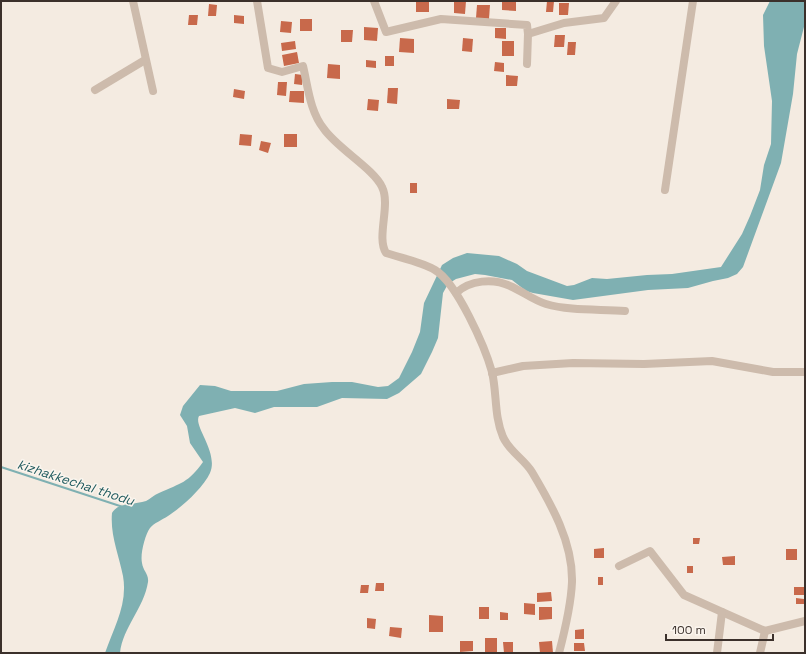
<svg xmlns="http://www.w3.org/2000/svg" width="806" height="654" font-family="'Space Grotesk',sans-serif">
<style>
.water{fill:#7fb0b2}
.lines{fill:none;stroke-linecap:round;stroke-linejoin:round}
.stream{stroke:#7fb0b2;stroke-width:2}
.building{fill:#c8694b}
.minor{stroke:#cdbbac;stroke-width:8}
.labels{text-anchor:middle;stroke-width:3;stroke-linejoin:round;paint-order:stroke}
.water-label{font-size:13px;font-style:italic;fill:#1f5a5e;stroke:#fbf5ee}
</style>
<rect width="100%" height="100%" fill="#f4ebe1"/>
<!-- water -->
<path class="water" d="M770 1H805V23L797 54 793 94 781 163 743 267 737 274 728 278 713 281 688 288 648 290 573 300 533 293 526 291 512 280 485 275 475 274 456 279 448 284 443 293 438 338 432 352 421 374 399 393 387 399 342 398 317 407H274L255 413 235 408 199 416C193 426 219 452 210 473 203 488 182 507 168 516 162 520 154 523 150 528 145 535 140 554 142 563 143 571 149 574 148 582 144 608 123 627 120 653H105C114 627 128 604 123 576 119 555 110 535 112 513 118 502 135 505 146 501 150 499 154 495 159 493 181 483 188 483 203 462L190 443 187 426 180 415 183 406 200 385 215 386 231 391H277L304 384 332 382H352L378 387 388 386 399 378 412 352 420 332 424 303 442 265 453 258 467 253 499 256 517 264 527 271 567 286 574 285 592 278 607 279 647 275 672 274 721 267 742 234 750 216 760 190 764 165 771 144 772 101 764 46 763 15Z"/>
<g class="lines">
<!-- stream -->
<polyline class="stream" points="1,467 123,507"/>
</g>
<!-- building -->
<g class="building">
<rect x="416" y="1" width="13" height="11"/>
<polygon points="454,1 466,1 465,14 454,13"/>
<polygon points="502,1 516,1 516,11 502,10"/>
<polygon points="547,1 554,1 553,12 546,12"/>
<polygon points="559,3 569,3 568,15 559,15"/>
<polygon points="209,4 217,5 216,16 208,16"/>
<polygon points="477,5 490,5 489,19 476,18"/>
<polygon points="189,15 198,15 197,25 188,25"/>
<polygon points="234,15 244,16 244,24 234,23"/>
<rect x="300" y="19" width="12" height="12"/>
<polygon points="281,21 292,22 291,33 280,32"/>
<polygon points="364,27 378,28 377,41 364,40"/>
<polygon points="495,28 506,28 506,39 495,38"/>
<polygon points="341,30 353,30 352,42 341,42"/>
<polygon points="555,35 565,35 564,47 554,47"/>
<polygon points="400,38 414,39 414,53 399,52"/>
<polygon points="463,38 473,39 472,52 462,51"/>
<polygon points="295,41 296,49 282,51 281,43"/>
<rect x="502" y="41" width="12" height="15"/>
<polygon points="568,42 576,42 575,55 567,55"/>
<polygon points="297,52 299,63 284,66 282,55"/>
<rect x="385" y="56" width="9" height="10"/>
<polygon points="366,60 376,61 376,68 366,67"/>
<polygon points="495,62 504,63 504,72 494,71"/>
<polygon points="328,64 340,65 340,79 327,78"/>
<polygon points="295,74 303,75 302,85 294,84"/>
<polygon points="506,75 518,76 517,86 506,86"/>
<polygon points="278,82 287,82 286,96 277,95"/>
<polygon points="388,88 398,88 397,104 387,103"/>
<polygon points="234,89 245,91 244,99 233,97"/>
<polygon points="290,91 304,91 304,103 289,102"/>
<polygon points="368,99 379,100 378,111 367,110"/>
<polygon points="447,99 460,100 459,109 447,109"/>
<polygon points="240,134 252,135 251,146 239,145"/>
<rect x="284" y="134" width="13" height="13"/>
<polygon points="261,141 271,143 268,153 259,150"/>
<rect x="410" y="183" width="7" height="10"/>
<polygon points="693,538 700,538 699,544 693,544"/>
<polygon points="604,548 604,558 594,558 594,549"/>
<rect x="786" y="549" width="11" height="11"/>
<polygon points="735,556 735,565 723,565 722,557"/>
<rect x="687" y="566" width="6" height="7"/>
<rect x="598" y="577" width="5" height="8"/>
<polygon points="376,583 384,583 384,591 375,591"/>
<polygon points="361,585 369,585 368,593 360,593"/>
<rect x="794" y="587" width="10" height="8"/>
<polygon points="551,592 552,601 537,602 537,593"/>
<polygon points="796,598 804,599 804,604 796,604"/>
<polygon points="524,603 535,604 535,615 524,614"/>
<rect x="479" y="607" width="10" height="12"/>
<polygon points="539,607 552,607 552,619 539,620"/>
<polygon points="500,612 508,613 508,620 500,620"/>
<polygon points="429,615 443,616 443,632 429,632"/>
<polygon points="367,618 376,619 375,629 367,628"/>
<polygon points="390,627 402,628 401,638 389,636"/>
<polygon points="584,629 584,639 575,639 575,630"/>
<rect x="485" y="638" width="12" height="14"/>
<polygon points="460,641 473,641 473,651 460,652"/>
<polygon points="552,641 553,653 540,653 539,642"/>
<polygon points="503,642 513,642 513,653 504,653"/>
<polygon points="574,643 584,643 585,651 574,651"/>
</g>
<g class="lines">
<!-- minor -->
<g class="minor">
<polyline points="133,1 153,91"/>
<path d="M257 1 268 68 282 72 303 66C308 87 310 112 324 129 337 148 374 169 382 187 391 205 376 237 386 253 401 258 422 262 435 270 457 283 485 347 492 372 497 393 494 416 503 437 510 452 524 459 532 472 551 504 573 542 572 582 571 606 565 630 559 653"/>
<polyline points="374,1 386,32 441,19 527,25 528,34"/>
<polyline points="527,64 528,34 564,23 604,18 616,1"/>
<polyline points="95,90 145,60"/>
<polyline points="665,190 693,1"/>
<path d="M456 293C470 280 493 278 510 286 522 291 533 300 546 304 569 311 601 309 625 311"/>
<polyline points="492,373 523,366 573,363 644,364 712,361 773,372 805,372"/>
<polyline points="619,566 650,551 684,595 765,631 760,653"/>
<polyline points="765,631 805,621"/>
<polyline points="717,653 722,612"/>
</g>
</g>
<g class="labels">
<!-- water labels -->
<g class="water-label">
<text transform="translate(76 482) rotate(18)" y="5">kizhakkechal thodu</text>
</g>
</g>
<!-- border -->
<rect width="806" height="654" fill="none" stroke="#3b302b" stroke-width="4"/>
<!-- scale -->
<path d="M666 634v6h107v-6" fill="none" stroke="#3b302b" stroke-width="2"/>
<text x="672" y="634" font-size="12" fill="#3b302b" stroke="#fbf5ee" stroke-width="3" paint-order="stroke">100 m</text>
</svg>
